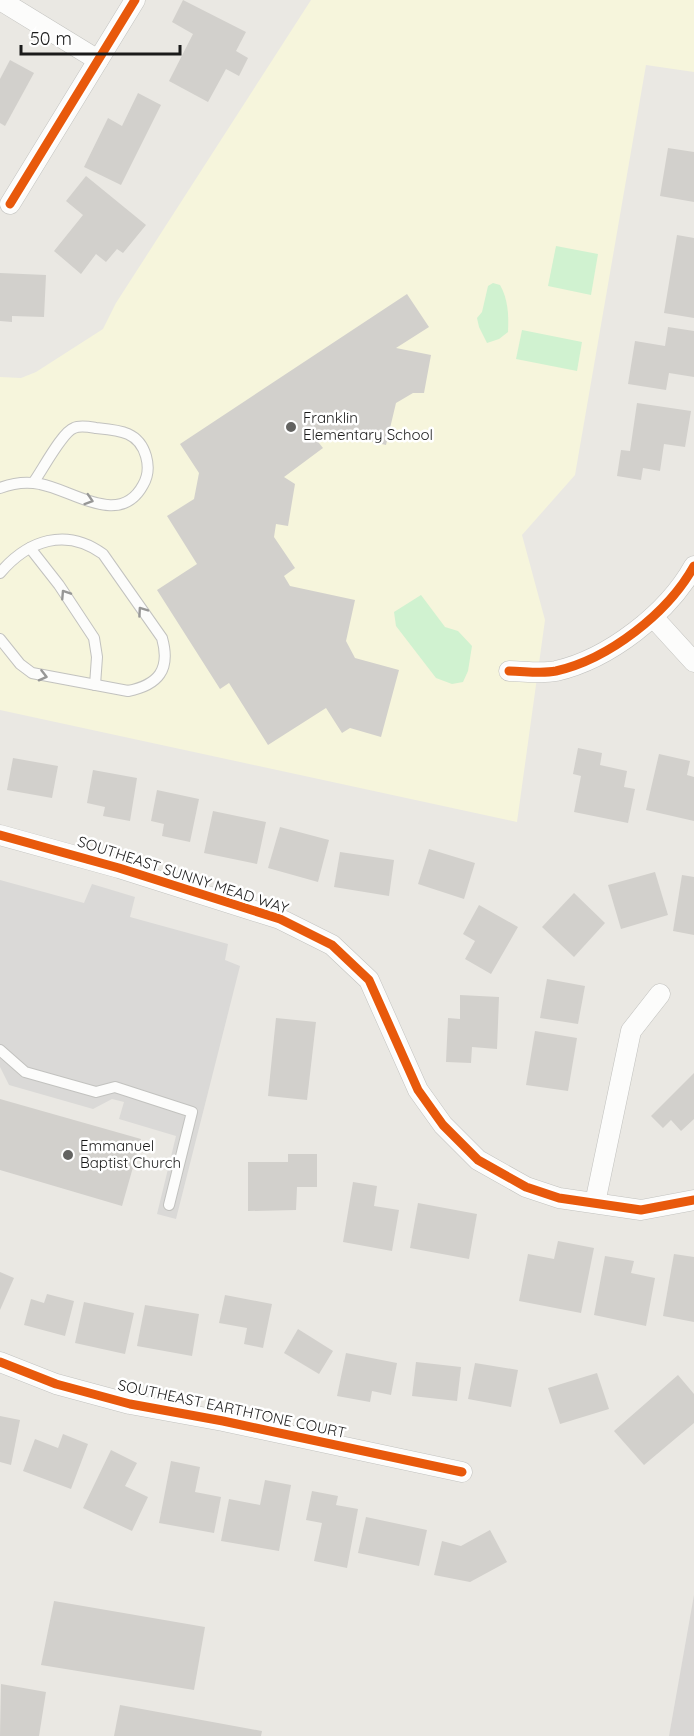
<svg xmlns="http://www.w3.org/2000/svg" width="694" height="1736" font-family="Quicksand,sans-serif">
<style>
.residential{fill:#d9d7d5}
.education{fill:#f6f5dc}
.park{fill:#d0f2d0}
.parking{fill:#dad9d7}
.building{fill:#d2d0cc}
.lines{fill:none;stroke-linecap:round;stroke-linejoin:round}
.lane-casing{stroke:#c2c2bf;stroke-width:12}
.street-casing{stroke:#c2c2bf;stroke-width:21}
.lane{stroke:#fcfcfb;stroke-width:10}
.street{stroke:#fcfcfb;stroke-width:20}
.cycleway-casing{stroke:#fff;stroke-width:13}
.cycleway{stroke:#e8590c;stroke-width:9}
.oneway{stroke:#979796}
.poi-dot{fill:#636361;stroke:#fff;stroke-width:2}
.labels{text-anchor:middle;stroke-width:5;stroke-linejoin:round;paint-order:stroke}
.poi-label{font-size:15px;fill:#1b1b1b;stroke:#fff;text-anchor:start}
.street-label{font-size:15px;fill:#1b1b1b;stroke:#fff}
</style>
<rect width="100%" height="100%" fill="#eae8e3"/>
<!-- residential -->
<polygon class="residential" points="694,1595 694,1736 669,1736"/>
<!-- education -->
<polygon class="education" points="311,0 694,0 694,72 646,65 575,475 522,535 545,620 517,822 0,710 0,377 21,378 36,372 103,329 116,303"/>
<!-- park -->
<g class="park">
<polygon points="556,246 598,254 591,295 548,286"/>
<path d="M493 283 500 285C508 299 509 315 508 332L499 339 487 343 479 327 477 318 482 312 488 286Z"/>
<polygon points="522,330 582,342 577,371 516,359"/>
<polygon points="421,595 445,627 458,631 472,646 468,671 463,682 452,684 436,678 396,626 394,612"/>
</g>
<!-- parking -->
<polygon class="parking" points="0,880 84,903 92,884 135,897 130,917 228,944 225,960 240,966 176,1219 157,1214 176,1136 119,1119 124,1102 112,1099 93,1109 9,1085 0,1067"/>
<!-- building -->
<g class="building">
<polygon points="183,0 246,32 236,51 248,58 239,76 226,69 208,102 169,81 193,34 172,22"/>
<polygon points="10,60 34,73 5,126 0,123 0,79"/>
<polygon points="138,93 161,105 121,185 84,167 108,118 122,126"/>
<polygon points="668,148 694,152 694,202 660,196"/>
<polygon points="86,176 146,225 123,253 117,249 106,262 96,254 81,274 54,251 83,215 66,201"/>
<polygon points="677,235 694,238 694,318 664,313"/>
<polygon points="0,273 46,275 44,317 12,316 12,322 0,321"/>
<polygon points="407,294 429,327 396,348 431,355 424,393 413,393 396,403 386,445 324,430 315,438 323,448 284,477 295,484 288,526 276,524 274,537 295,568 284,576 290,586 355,600 346,641 355,658 399,670 381,737 350,728 342,733 326,708 268,745 229,683 220,689 157,590 197,564 167,516 194,499 199,473 180,444"/>
<polygon points="668,327 694,331 694,377 669,373 666,390 628,384 635,341 665,346"/>
<polygon points="637,403 691,411 685,447 664,444 660,471 643,468 641,480 617,476 621,450 630,451"/>
<polygon points="578,748 602,753 600,765 627,771 624,787 635,789 628,823 574,812 581,776 573,774"/>
<polygon points="659,754 690,761 687,775 694,777 694,821 646,810"/>
<polygon points="13,758 58,766 52,798 7,790"/>
<polygon points="93,770 137,778 130,821 103,816 105,807 87,803"/>
<polygon points="157,790 199,799 190,842 162,836 164,824 151,821"/>
<polygon points="213,811 266,822 257,864 204,853"/>
<polygon points="280,827 329,840 318,882 268,868"/>
<polygon points="429,849 475,863 464,899 418,884"/>
<polygon points="340,852 394,860 389,896 334,887"/>
<polygon points="655,872 668,915 621,929 608,885"/>
<polygon points="682,875 694,877 694,935 673,931"/>
<polygon points="574,893 605,923 574,957 542,927"/>
<polygon points="479,905 518,927 491,974 465,959 475,941 463,934"/>
<polygon points="547,979 585,986 578,1024 540,1018"/>
<polygon points="460,995 499,997 497,1049 472,1047 471,1063 446,1062 448,1018 460,1019"/>
<polygon points="276,1018 316,1022 307,1100 268,1096"/>
<polygon points="535,1031 577,1038 568,1091 526,1085"/>
<polygon points="694,1073 694,1119 681,1131 671,1120 663,1128 651,1116"/>
<polygon points="0,1099 141,1139 122,1206 0,1170"/>
<polygon points="288,1154 317,1154 317,1187 297,1187 296,1210 248,1211 248,1162 288,1162"/>
<polygon points="353,1182 377,1186 374,1206 399,1210 392,1251 343,1242"/>
<polygon points="418,1203 477,1214 469,1259 410,1248"/>
<polygon points="558,1241 594,1248 581,1313 519,1301 528,1254 554,1259"/>
<polygon points="674,1254 694,1257 694,1322 663,1316"/>
<polygon points="605,1256 634,1261 631,1273 655,1278 646,1326 594,1315"/>
<polygon points="0,1272 14,1278 0,1310"/>
<polygon points="47,1294 74,1301 65,1336 24,1325 31,1299 44,1303"/>
<polygon points="225,1295 272,1304 263,1348 244,1344 247,1328 219,1323"/>
<polygon points="84,1302 134,1313 125,1354 75,1343"/>
<polygon points="145,1305 199,1314 192,1356 137,1346"/>
<polygon points="298,1329 333,1351 319,1374 284,1353"/>
<polygon points="346,1353 397,1363 391,1395 372,1391 370,1402 337,1396"/>
<polygon points="416,1362 461,1367 457,1401 412,1396"/>
<polygon points="475,1363 518,1370 511,1407 468,1399"/>
<polygon points="597,1373 609,1409 560,1424 548,1388"/>
<polygon points="678,1375 694,1394 694,1423 644,1465 614,1431"/>
<polygon points="0,1416 20,1420 11,1465 0,1462"/>
<polygon points="63,1434 88,1444 71,1489 23,1471 35,1439 58,1448"/>
<polygon points="111,1450 137,1463 125,1486 148,1497 132,1531 83,1508"/>
<polygon points="171,1461 200,1467 195,1492 221,1497 214,1533 159,1523"/>
<polygon points="265,1480 291,1485 279,1551 221,1541 229,1499 260,1505"/>
<polygon points="312,1491 338,1496 336,1505 358,1509 347,1568 314,1561 322,1523 306,1520"/>
<polygon points="366,1517 427,1530 419,1566 358,1553"/>
<polygon points="490,1530 507,1562 470,1582 434,1575 442,1541 461,1546"/>
<polygon points="54,1601 205,1627 194,1690 41,1665"/>
<polygon points="1,1684 46,1692 39,1736 0,1736"/>
<polygon points="120,1705 262,1731 261,1736 114,1736"/>
</g>
<g class="lines">
<!-- lane casing -->
<g class="lane-casing">
<g id="lane">
<path d="M0 488C13 483 26 481 40 484 73 490 120 528 143 485 153 468 146 442 128 434 119 430 106 429 96 428 90 427 80 425 74 428 62 432 42 471 33 483"/>
<polyline points="30,548 59,585 94,638 97,657 95,685"/>
<path d="M0 573C28 540 66 527 103 554L162 638C171 670 158 685 128 691L32 673 20 664 0 639"/>
<polyline points="0,1050 25,1072 96,1092 115,1087 192,1112 169,1205"/>
</g>
</g>
<!-- street casing -->
<g class="street-casing">
<g id="street">
<polyline points="0,0 98,60"/>
<polyline points="10,204 135,0"/>
<polyline points="653,617 694,662"/>
<path d="M509 671C524 671 541 674 556 671 609 659 668 613 694 566"/>
<polyline points="0,835 119,868 280,919 332,945 369,980 418,1090 443,1125 478,1160 526,1187 559,1198 641,1210 694,1200"/>
<polyline points="595,1203 631,1031 660,994"/>
<polyline points="0,1362 56,1384 130,1404 223,1421 462,1472"/>
</g>
</g>
<!-- lane -->
<use href="#lane" class="lane"/>
<!-- street -->
<use href="#street" class="street"/>
<!-- cycleway casing -->
<g class="cycleway-casing">
<g id="cycleway">
<polyline points="10,204 135,0"/>
<path d="M509 671C524 671 541 674 556 671 609 659 668 613 694 566"/>
<polyline points="0,835 119,868 280,919 332,945 369,980 418,1090 443,1125 478,1160 526,1187 559,1198 641,1210 694,1200"/>
<polyline points="0,1362 56,1384 130,1404 223,1421 462,1472"/>
</g>
</g>
<!-- cycleway -->
<use href="#cycleway" class="cycleway"/>
</g>
<!-- one-way arrows -->
<defs><path id="oneway-chevron" d="M-2-3.5L2.5 0L-2 3.5" fill="none" stroke-width="1.6" stroke-linecap="round" stroke-linejoin="round" transform="scale(1.5)"/></defs>
<g class="oneway">
<use href="#oneway-chevron" transform="translate(89 500) rotate(18)"/>
<use href="#oneway-chevron" transform="translate(65 594) rotate(-123)"/>
<use href="#oneway-chevron" transform="translate(142 611) rotate(-125)"/>
<use href="#oneway-chevron" transform="translate(43 676) rotate(14)"/>
</g>
<!-- markers -->
<g class="poi-dot">
<circle cx="291" cy="427" r="6"/>
<circle cx="68" cy="1155" r="6"/>
</g>
<g class="labels">
<!-- poi labels -->
<g class="poi-label">
<text x="303" y="423">Franklin<tspan x="303" dy="17">Elementary School</tspan></text>
<text x="80" y="1151">Emmanuel<tspan x="80" dy="17">Baptist Church</tspan></text>
</g>
<!-- street labels -->
<g class="street-label">
<text transform="translate(183 875) rotate(18)" y="5">SOUTHEAST SUNNY MEAD WAY</text>
<text transform="translate(232 1409) rotate(12)" y="5">SOUTHEAST EARTHTONE COURT</text>
</g>
</g>
<!-- scale -->
<path d="M21 45v9h159v-9" fill="none" stroke="#1b1b1b" stroke-width="3"/>
<text x="30" y="45" font-size="18" fill="#1b1b1b" stroke="#ffffff" stroke-width="4.5" paint-order="stroke">50 m</text>
</svg>
